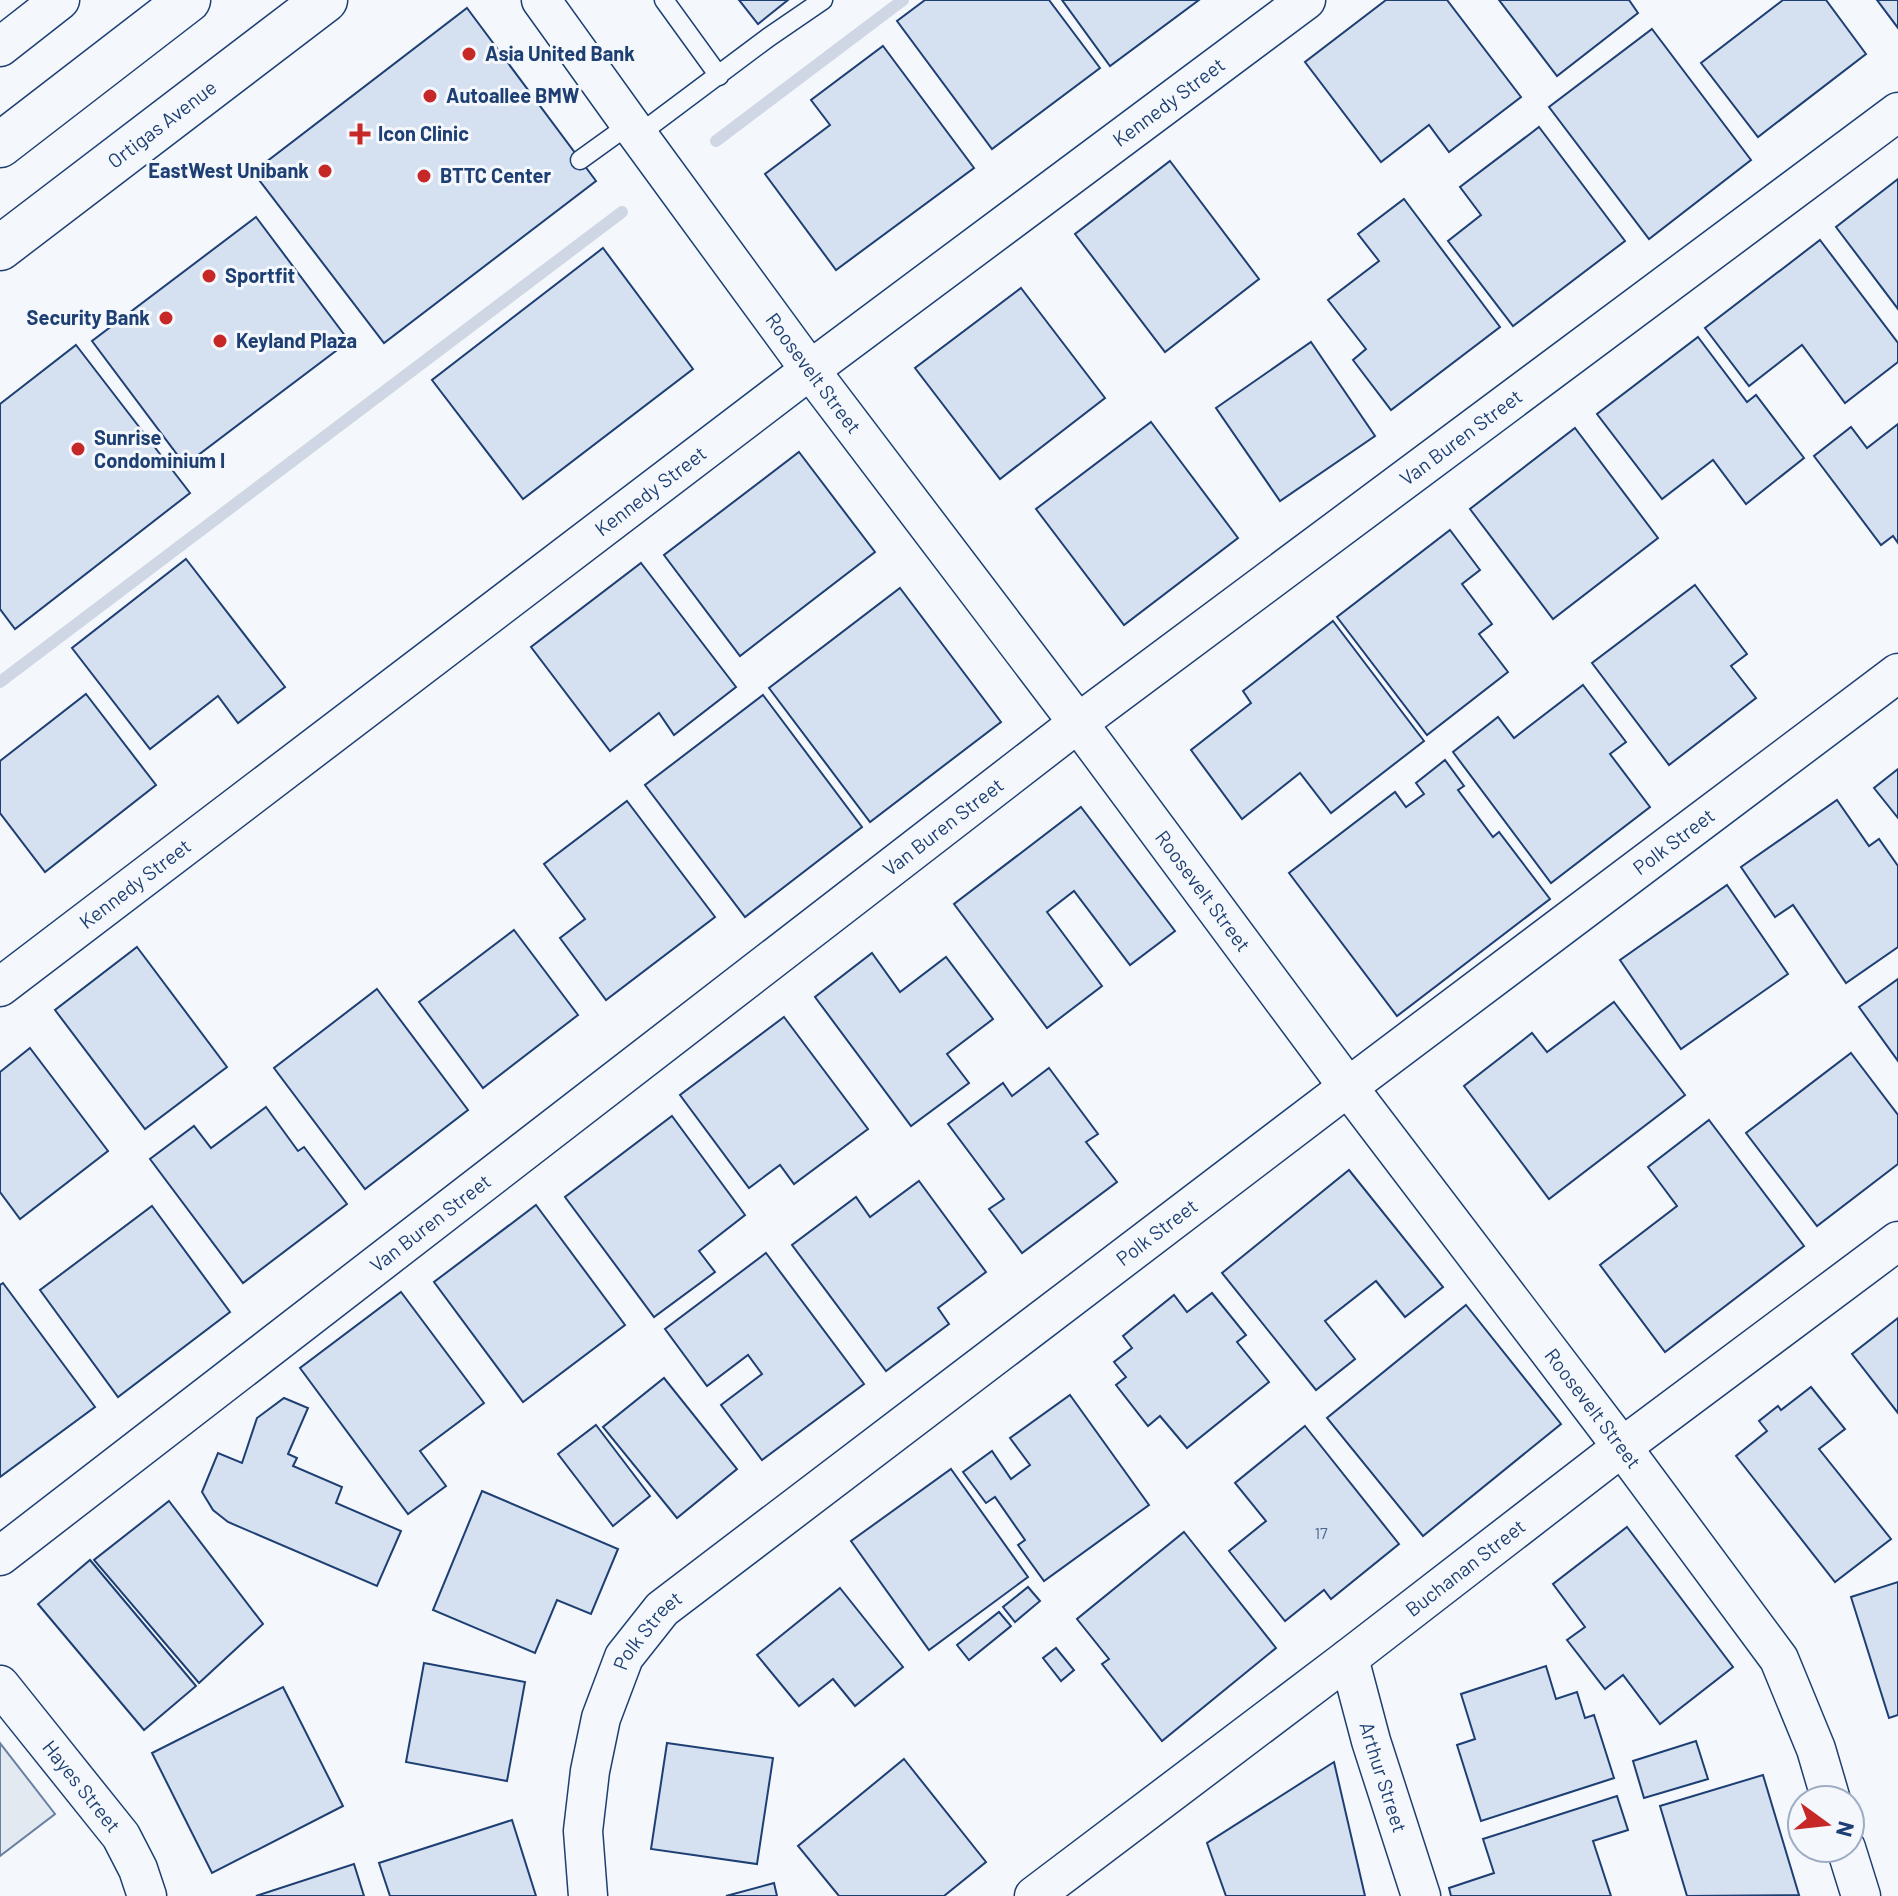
<svg xmlns="http://www.w3.org/2000/svg" width="1898" height="1896" font-family="Barlow,sans-serif">
<style>
.green{fill:#e3e9f0;stroke:#687fa3;stroke-width:2}
.lines{fill:none;stroke-linecap:round;stroke-linejoin:round}
.stream{stroke:#cfd7e4;stroke-width:12}
.building{fill:#d5e0f0;stroke:#1d3f73;stroke-width:2}
.lane-casing{stroke:#1d3f73;stroke-width:21}
.street-casing{stroke:#1d3f73;stroke-width:41}
.primary-casing{stroke:#1d3f73;stroke-width:47}
.lane{stroke:#f4f7fb;stroke-width:18}
.street{stroke:#f4f7fb;stroke-width:38}
.primary{stroke:#f4f7fb;stroke-width:44}
.poi-dot{fill:#c62828;stroke:#f4f7fb;stroke-width:3}
.labels{text-anchor:middle;stroke-width:6;stroke-linejoin:round;paint-order:stroke}
.number-label{font-size:16px;fill:#4b6792}
.poi-label{font-size:20px;font-weight:bold;fill:#1d3f73;stroke:#f4f7fb;text-anchor:start}
.street-label{font-size:20px;fill:#1d3f73;stroke:#f4f7fb}
</style>
<rect width="100%" height="100%" fill="#f4f7fb"/>
<!-- green -->
<polygon class="green" points="0,1743 55,1814 0,1856"/>
<g class="lines">
<!-- stream -->
<g class="stream">
<polyline points="716,141 903,0"/>
<polyline points="0,682 622,212"/>
</g>
</g>
<!-- building -->
<g class="building">
<polygon points="739,0 788,0 758,24"/>
<polygon points="925,0 1049,0 1100,68 992,149 897,21"/>
<polygon points="1062,0 1199,0 1110,66"/>
<polygon points="1386,0 1447,0 1521,97 1449,152 1429,125 1381,162 1305,62"/>
<polygon points="1499,0 1629,0 1638,13 1557,76"/>
<polygon points="1783,0 1826,0 1866,54 1758,137 1701,63"/>
<polygon points="1877,0 1898,0 1898,28"/>
<polygon points="467,8 596,181 384,343 253,172"/>
<polygon points="1652,29 1751,160 1649,239 1549,107"/>
<polygon points="883,46 974,168 836,270 765,174 830,125 811,100"/>
<polygon points="1539,127 1625,241 1513,326 1448,241 1481,215 1460,187"/>
<polygon points="1170,161 1259,279 1165,352 1075,234"/>
<polygon points="1898,179 1898,309 1836,227"/>
<polygon points="1404,199 1500,327 1391,410 1353,360 1366,349 1328,300 1379,261 1358,234"/>
<polygon points="256,217 349,341 185,465 92,341"/>
<polygon points="1820,240 1898,343 1898,362 1845,403 1802,345 1749,386 1705,328"/>
<polygon points="603,248 693,369 523,499 432,380"/>
<polygon points="1021,288 1105,398 1000,479 915,368"/>
<polygon points="1698,337 1747,402 1756,395 1804,458 1746,504 1713,460 1662,499 1597,414"/>
<polygon points="1311,342 1375,436 1280,501 1216,408"/>
<polygon points="76,345 190,493 15,629 0,609 0,404"/>
<polygon points="1151,422 1238,538 1124,625 1036,509"/>
<polygon points="1898,424 1898,543 1893,536 1881,545 1814,456 1851,427 1867,448"/>
<polygon points="1575,428 1658,538 1553,619 1470,509"/>
<polygon points="799,452 875,552 740,656 664,555"/>
<polygon points="1450,530 1480,570 1462,584 1492,624 1479,634 1508,672 1427,735 1337,617"/>
<polygon points="186,559 285,687 238,723 218,696 150,749 72,648"/>
<polygon points="641,563 736,687 674,735 659,713 610,751 531,647"/>
<polygon points="1695,585 1747,654 1731,666 1756,698 1669,765 1592,663"/>
<polygon points="900,588 1001,722 870,822 769,688"/>
<polygon points="1333,621 1424,741 1331,813 1300,773 1242,819 1191,750 1251,703 1243,691"/>
<polygon points="1583,685 1626,742 1610,754 1650,807 1551,883 1453,752 1498,717 1514,738"/>
<polygon points="86,694 156,785 45,872 0,813 0,761"/>
<polygon points="763,695 862,827 745,917 645,785"/>
<polygon points="1445,760 1464,786 1458,790 1493,837 1499,832 1550,899 1397,1016 1289,873 1395,792 1406,807 1424,794 1416,783"/>
<polygon points="1898,769 1898,818 1874,788"/>
<polygon points="1837,800 1869,846 1879,839 1898,866 1898,947 1846,983 1793,905 1775,917 1741,867"/>
<polygon points="627,801 715,917 606,1000 560,938 585,919 544,864"/>
<polygon points="1081,807 1175,931 1130,965 1074,891 1047,912 1102,986 1047,1028 954,904"/>
<polygon points="1727,885 1788,974 1681,1049 1620,960"/>
<polygon points="514,930 578,1015 483,1088 419,1002"/>
<polygon points="137,947 227,1067 145,1129 55,1010"/>
<polygon points="872,953 900,992 946,957 993,1019 947,1054 969,1083 911,1126 815,997"/>
<polygon points="1898,979 1898,1061 1859,1007"/>
<polygon points="377,989 468,1110 365,1189 274,1068"/>
<polygon points="1614,1002 1685,1095 1549,1199 1464,1086 1532,1033 1547,1052"/>
<polygon points="784,1017 868,1129 794,1184 780,1165 749,1188 680,1095"/>
<polygon points="30,1048 108,1151 20,1219 0,1192 0,1072"/>
<polygon points="1851,1053 1898,1115 1898,1164 1817,1226 1746,1133"/>
<polygon points="1049,1068 1098,1134 1086,1142 1117,1182 1022,1253 989,1209 1004,1199 948,1124 1003,1083 1012,1096"/>
<polygon points="266,1107 298,1151 304,1147 347,1204 243,1283 150,1159 194,1126 211,1148"/>
<polygon points="672,1116 745,1215 699,1251 715,1272 654,1317 565,1197"/>
<polygon points="1709,1120 1804,1246 1665,1352 1600,1265 1677,1206 1648,1167"/>
<polygon points="1349,1170 1443,1287 1405,1317 1376,1281 1325,1321 1355,1359 1316,1390 1222,1273"/>
<polygon points="919,1181 986,1272 938,1308 949,1324 886,1371 792,1245 856,1197 870,1217"/>
<polygon points="536,1205 625,1325 523,1402 434,1282"/>
<polygon points="152,1206 230,1312 118,1397 40,1290"/>
<polygon points="766,1253 864,1384 762,1460 721,1405 762,1374 748,1355 707,1386 665,1329"/>
<polygon points="3,1283 95,1407 0,1477 0,1285"/>
<polygon points="401,1292 484,1403 420,1451 446,1486 408,1514 300,1368"/>
<polygon points="1212,1293 1246,1335 1237,1342 1269,1382 1187,1448 1160,1416 1148,1426 1116,1385 1126,1377 1114,1362 1132,1348 1123,1336 1174,1295 1187,1312"/>
<polygon points="1466,1305 1561,1424 1423,1536 1327,1418"/>
<polygon points="1898,1318 1898,1413 1852,1354"/>
<polygon points="664,1378 737,1469 677,1518 603,1427"/>
<polygon points="1811,1387 1845,1429 1819,1449 1891,1539 1835,1582 1736,1456 1767,1431 1759,1421 1778,1406 1781,1410"/>
<polygon points="1070,1395 1149,1505 1044,1581 1018,1545 1025,1540 995,1497 986,1503 963,1472 992,1451 1011,1479 1030,1465 1010,1438"/>
<polygon points="284,1398 308,1408 288,1454 297,1458 293,1466 342,1487 336,1503 401,1531 377,1586 228,1522 213,1510 202,1492 218,1453 242,1463 257,1418"/>
<polygon points="596,1425 650,1496 613,1526 558,1454"/>
<polygon points="1305,1426 1399,1544 1331,1599 1324,1590 1285,1621 1229,1551 1266,1521 1235,1483"/>
<polygon points="951,1469 1028,1577 929,1650 851,1541"/>
<polygon points="482,1491 618,1549 591,1614 557,1600 535,1653 433,1610"/>
<polygon points="169,1501 263,1624 199,1683 94,1560"/>
<polygon points="1627,1527 1733,1667 1660,1724 1623,1675 1605,1689 1567,1640 1585,1627 1553,1584"/>
<polygon points="1184,1532 1276,1648 1162,1741 1102,1664 1109,1659 1077,1619"/>
<polygon points="90,1560 196,1686 144,1730 38,1604"/>
<polygon points="1898,1582 1898,1715 1889,1718 1851,1597"/>
<polygon points="1028,1587 1040,1601 1015,1622 1003,1607"/>
<polygon points="840,1588 903,1667 855,1706 833,1679 799,1706 757,1655"/>
<polygon points="999,1612 1011,1626 969,1660 957,1645"/>
<polygon points="1056,1648 1074,1670 1061,1681 1043,1658"/>
<polygon points="424,1663 525,1682 507,1781 406,1762"/>
<polygon points="1546,1666 1556,1699 1577,1692 1585,1718 1594,1715 1614,1778 1481,1821 1457,1745 1475,1739 1461,1694"/>
<polygon points="283,1687 343,1806 212,1873 152,1753"/>
<polygon points="1696,1741 1708,1779 1644,1798 1633,1761"/>
<polygon points="667,1743 773,1758 757,1864 651,1849"/>
<polygon points="904,1759 986,1862 944,1896 839,1896 798,1846"/>
<polygon points="1334,1762 1365,1896 1226,1896 1207,1843"/>
<polygon points="1763,1775 1799,1895 1687,1896 1660,1806"/>
<polygon points="1617,1796 1628,1830 1593,1841 1611,1896 1451,1896 1449,1888 1494,1873 1483,1839"/>
<polygon points="512,1820 536,1896 390,1896 379,1863"/>
<polygon points="354,1864 364,1896 256,1896"/>
<polygon points="774,1883 777,1896 726,1896"/>
</g>
<g class="lines">
<!-- lane casing -->
<g class="lane-casing">
<g id="lane">
<polyline points="664,0 719,76"/>
<polyline points="638,135 769,37 823,0"/>
<polyline points="580,160 630,124"/>
</g>
</g>
<!-- street casing -->
<g class="street-casing">
<g id="street">
<path id="s1" d="M541 0 630 124 810 370 1078 723 1348 1087 1622 1447 1779 1659 1816 1749 1831 1800"/>
<polyline points="0,47 60,0"/>
<path id="s2" d="M0 987 810 370 1306 0"/>
<path id="s3" d="M0 1556 1078 723 1898 112"/>
<path id="s4" d="M1349 1658 1371 1741 1421 1896"/>
<path id="s5" d="M0 1685 121 1836 138 1869 147 1896"/>
<polyline points="1846,1848 1861,1896"/>
<path id="s6" d="M588 1896 583 1831 590 1771 601 1718 624 1657 662 1609 1348 1087 1898 673"/>
<path id="s7" d="M1034 1896 1349 1658 1622 1447 1898 1241"/>
</g>
</g>
<!-- primary casing -->
<g class="primary-casing">
<g id="primary">
<polyline points="0,145 188,0"/>
<path id="s8" d="M0 248 325 0"/>
</g>
</g>
<!-- lane -->
<use href="#lane" class="lane"/>
<!-- street -->
<use href="#street" class="street"/>
<!-- primary -->
<use href="#primary" class="primary"/>
</g>
<!-- markers -->
<g class="poi-dot">
<circle cx="469" cy="54" r="8"/>
<circle cx="430" cy="96" r="8"/>
<path d="M356 122h8v8h8v8h-8v8h-8v-8h-8v-8h8z"/>
<circle cx="325" cy="171" r="8"/>
<circle cx="424" cy="176" r="8"/>
<circle cx="209" cy="276" r="8"/>
<circle cx="166" cy="318" r="8"/>
<circle cx="220" cy="341" r="8"/>
<circle cx="78" cy="449" r="8"/>
</g>
<g class="labels">
<!-- number labels -->
<g class="number-label">
<text x="1321" y="1539">17</text>
</g>
<!-- poi labels -->
<g class="poi-label">
<text x="485" y="61">Asia United Bank</text>
<text x="446" y="103">Autoallee BMW</text>
<text x="378" y="141">Icon Clinic</text>
<text x="309" y="178" text-anchor="end">EastWest Unibank</text>
<text x="440" y="183">BTTC Center</text>
<text x="225" y="283">Sportfit</text>
<text x="150" y="325" text-anchor="end">Security Bank</text>
<text x="236" y="348">Keyland Plaza</text>
<text x="94" y="445">Sunrise<tspan x="94" dy="23">Condominium I</tspan></text>
</g>
<!-- street labels -->
<g class="street-label">
<text dy="7" stroke="none"><textPath href="#s2" startOffset="1466">Kennedy Street</textPath></text>
<text dy="7" stroke="none"><textPath href="#s8" startOffset="204">Ortigas Avenue</textPath></text>
<text dy="7" stroke="none"><textPath href="#s1" startOffset="462">Roosevelt Street</textPath></text>
<text dy="7" stroke="none"><textPath href="#s3" startOffset="1840">Van Buren Street</textPath></text>
<text dy="7" stroke="none"><textPath href="#s2" startOffset="818">Kennedy Street</textPath></text>
<text dy="7" stroke="none"><textPath href="#s3" startOffset="1192">Van Buren Street</textPath></text>
<text dy="7" stroke="none"><textPath href="#s6" startOffset="1576">Polk Street</textPath></text>
<text dy="7" stroke="none"><textPath href="#s2" startOffset="170">Kennedy Street</textPath></text>
<text dy="7" stroke="none"><textPath href="#s1" startOffset="1110">Roosevelt Street</textPath></text>
<text dy="7" stroke="none"><textPath href="#s3" startOffset="544">Van Buren Street</textPath></text>
<text dy="7" stroke="none"><textPath href="#s6" startOffset="928">Polk Street</textPath></text>
<text dy="7" stroke="none"><textPath href="#s1" startOffset="1758">Roosevelt Street</textPath></text>
<text dy="7" stroke="none"><textPath href="#s7" startOffset="542">Buchanan Street</textPath></text>
<text dy="7" stroke="none"><textPath href="#s6" startOffset="280">Polk Street</textPath></text>
<text dy="7" stroke="none"><textPath href="#s4" startOffset="124">Arthur Street</textPath></text>
<text dy="7" stroke="none"><textPath href="#s5" startOffset="130">Hayes Street</textPath></text>
</g>
</g>
<!-- north arrow -->
<g transform="translate(1826 1824) rotate(105)"><circle r="38" fill="#f4f7fb" stroke="#9eadc5" stroke-width="2"/>
<path d="M0-6L14 30L0 20L-14 30Z" fill="#c62828"/>
<text y="-12" font-size="22" font-weight="bold" text-anchor="middle" fill="#1d3f73">N</text>
</g>
</svg>
